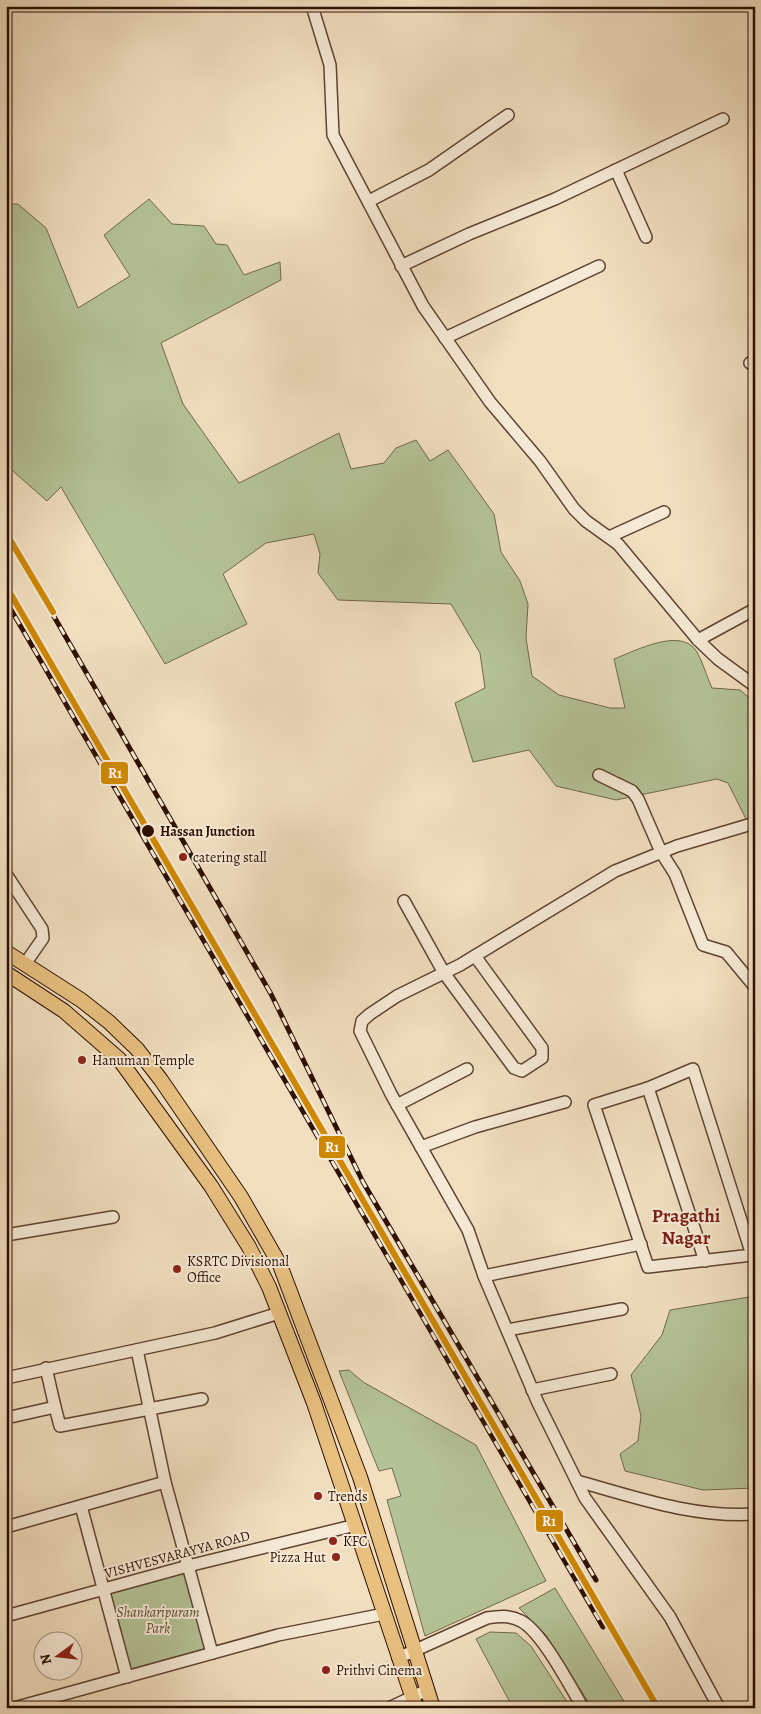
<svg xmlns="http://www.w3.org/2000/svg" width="761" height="1714" font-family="Alegreya,serif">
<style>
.green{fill:#b4c397;stroke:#71694c}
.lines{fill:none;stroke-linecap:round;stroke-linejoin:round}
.minor-casing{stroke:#5f4330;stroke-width:14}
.major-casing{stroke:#2e0f00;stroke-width:16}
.minor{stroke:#f6ead6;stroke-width:11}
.major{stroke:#e8c080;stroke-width:14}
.rail-casing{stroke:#2e0f00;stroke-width:5}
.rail{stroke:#f6ead6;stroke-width:3;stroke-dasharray:9;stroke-linecap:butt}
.rail-1-casing{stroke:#f6ead6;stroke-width:10}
.rail-1{stroke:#cf8800;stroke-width:6}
.stop-dot{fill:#2e0f00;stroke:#f6ead6;stroke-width:2}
.poi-dot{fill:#8f2418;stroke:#f6ead6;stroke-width:2}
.labels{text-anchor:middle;stroke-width:4;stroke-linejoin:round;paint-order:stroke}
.stop-label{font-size:14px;font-weight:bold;fill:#2e0f00;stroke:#f6ead6;text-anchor:start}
.poi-label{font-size:14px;fill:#2e0f00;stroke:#f6ead6;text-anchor:start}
.street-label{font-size:14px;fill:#2e0f00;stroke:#f6ead6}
.park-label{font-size:14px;font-style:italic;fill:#5d4e35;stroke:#f6ead6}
.district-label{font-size:19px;font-weight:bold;fill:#7a1f14;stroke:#f6ead6}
.line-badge{stroke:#f6ead6;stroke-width:2}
.badge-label{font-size:14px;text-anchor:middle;font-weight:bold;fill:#fff}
</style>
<rect width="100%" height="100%" fill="#f1dfc0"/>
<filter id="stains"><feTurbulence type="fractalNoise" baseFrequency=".004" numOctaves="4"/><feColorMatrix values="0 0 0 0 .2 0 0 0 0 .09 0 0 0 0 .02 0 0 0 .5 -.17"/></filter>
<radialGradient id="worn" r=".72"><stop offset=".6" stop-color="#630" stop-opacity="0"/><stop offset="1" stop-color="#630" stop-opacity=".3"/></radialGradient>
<!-- green -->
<g class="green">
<path d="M149 199 172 224 204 226 216 244 227 245 244 275 280 262 281 280 161 343 183 404 239 483 339 433 351 469 384 463 396 448 416 440 430 461 448 450 494 514 501 552 520 581 528 604 526 638 532 676 559 695 610 708H625L614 659C635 651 682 626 697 652 703 663 707 677 712 688L740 690 755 703V816L746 819 728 783 717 779 616 800 556 786 529 750 473 762 455 703 485 688 480 653 451 604 338 600 318 573 320 554 314 534 266 543 223 574 247 624 165 664 61 487 47 501 6 465V204H18L46 228 78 308 130 276 104 235Z"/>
<polygon points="755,1296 755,1488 703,1490 625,1471 620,1454 638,1441 641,1416 631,1375 662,1335 670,1310"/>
<polygon points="349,1370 363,1382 476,1445 546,1581 425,1636 387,1500 401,1496 392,1468 379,1471 339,1371"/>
<polygon points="186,1570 208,1650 130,1672 108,1591"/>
<polygon points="555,1588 628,1708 592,1708 546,1635 519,1608"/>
<polygon points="490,1632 516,1633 531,1646 571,1708 513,1708 476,1639"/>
</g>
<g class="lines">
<!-- minor casing -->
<g class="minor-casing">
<g id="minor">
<polyline points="312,6 330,65 333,135 423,306 490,402 540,461 574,509 586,521 618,544 698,640 718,659 755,686"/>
<polyline points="616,170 646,237"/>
<polyline points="369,201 429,170 508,115"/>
<polyline points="401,266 469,234 555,199 723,119"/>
<polyline points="445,338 599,266"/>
<polyline points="750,363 755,361"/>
<polyline points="609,537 664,512"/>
<polyline points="698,640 755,609"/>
<polyline points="599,775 632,791 638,799 661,852 675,874 703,945 726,952 755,987"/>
<polyline points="6,874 42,929 43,938 25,964"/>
<polyline points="404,901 444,973 514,1068 522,1071 542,1058 542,1048 475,956"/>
<polygon points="693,1069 752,1255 648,1267 594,1105 648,1088"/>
<polyline points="648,1088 705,1261"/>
<polyline points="397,1105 467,1069"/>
<polyline points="421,1147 475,1127 565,1102"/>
<polyline points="6,1235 113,1217"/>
<polyline points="484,1276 641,1244"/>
<polyline points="507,1330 622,1309"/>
<polyline points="137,1350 165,1482 212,1653"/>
<polyline points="46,1368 55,1407"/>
<polyline points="6,1378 215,1333 279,1313"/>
<polyline points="532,1390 611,1374"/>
<polyline points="6,1418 55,1407 60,1426 202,1399"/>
<path d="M577 1481C635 1497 693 1518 755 1514"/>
<polyline points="81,1506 127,1677"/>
<polyline points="6,1527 165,1482"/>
<polyline points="6,1616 188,1566 356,1525"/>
<path d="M398 1658 487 1618C499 1616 509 1615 521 1621 542 1632 570 1686 583 1708"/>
<polyline points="14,1708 278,1635 384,1614"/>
<polyline points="389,1708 427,1690"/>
<polyline points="719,1708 670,1617 585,1498 538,1403 484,1276 468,1230 391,1094 360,1031 362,1021 370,1014 397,996 460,965 615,871 677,846 755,823"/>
</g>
</g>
<!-- major casing -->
<g class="major-casing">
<g id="major">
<polyline points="6,952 81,1000 109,1022 137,1049 161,1080 241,1197 280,1265 360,1477 433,1708"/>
<polyline points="6,973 64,1011 119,1059 211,1186 249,1247 269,1287 314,1403 416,1708"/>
</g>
</g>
<!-- minor -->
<use href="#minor" class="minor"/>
<!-- major -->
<use href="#major" class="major"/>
<!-- rail casing -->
<g class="rail-casing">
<g id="rail">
<polyline points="6,533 271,994 363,1182 596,1580"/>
<polyline points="6,586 658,1708"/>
<polyline points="6,601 603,1627"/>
</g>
</g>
<!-- rail -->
<use href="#rail" class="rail"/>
<!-- rail-1 casing -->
<g class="rail-1-casing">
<g id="rail-1">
<polyline points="6,533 53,612"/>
<polyline points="6,586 658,1708"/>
</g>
</g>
<!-- rail-1 -->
<use href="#rail-1" class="rail-1"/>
</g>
<!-- markers -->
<circle class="stop-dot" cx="148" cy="831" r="7"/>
<g class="poi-dot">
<circle cx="183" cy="857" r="5"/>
<circle cx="82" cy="1060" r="5"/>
<circle cx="177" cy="1269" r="5"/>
<circle cx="318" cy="1496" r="5"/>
<circle cx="333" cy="1541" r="5"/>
<circle cx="336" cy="1557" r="5"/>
<circle cx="326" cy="1670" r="5"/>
</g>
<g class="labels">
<!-- stop labels -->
<g class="stop-label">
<text x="160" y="836">Hassan Junction</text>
</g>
<!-- poi labels -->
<g class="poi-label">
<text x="193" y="862">catering stall</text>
<text x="92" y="1065">Hanuman Temple</text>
<text x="187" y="1266">KSRTC Divisional<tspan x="187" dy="16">Office</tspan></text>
<text x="328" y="1501">Trends</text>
<text x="343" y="1546">KFC</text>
<text x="326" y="1562" text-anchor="end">Pizza Hut</text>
<text x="336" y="1675">Prithvi Cinema</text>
</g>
<!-- street labels -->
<g class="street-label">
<text transform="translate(177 1554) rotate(-15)" y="5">VISHVESVARAYYA ROAD</text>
</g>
<!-- park labels -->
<g class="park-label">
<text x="158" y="1617">Shankaripuram<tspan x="158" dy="16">Park</tspan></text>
</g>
<!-- district labels -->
<g class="district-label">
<text x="686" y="1222">Pragathi<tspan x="686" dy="22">Nagar</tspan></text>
</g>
</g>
<g class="line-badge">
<rect x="100" y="761" width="29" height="24" rx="5" fill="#cf8800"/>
<rect x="318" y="1135" width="28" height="24" rx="5" fill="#cf8800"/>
<rect x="535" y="1509" width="29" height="24" rx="5" fill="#cf8800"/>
</g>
<g class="badge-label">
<text x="115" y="778">R1</text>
<text x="332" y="1152">R1</text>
<text x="549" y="1526">R1</text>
</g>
<!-- margin -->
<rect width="761" height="1714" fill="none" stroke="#f1dfc0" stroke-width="25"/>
<rect x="8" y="8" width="746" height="1699" fill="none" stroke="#2e0f00" stroke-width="2.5"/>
<rect x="12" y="12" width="736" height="1689" fill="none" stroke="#2e0f00"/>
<!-- north arrow -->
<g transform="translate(58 1656) rotate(255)"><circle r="24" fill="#f6ead6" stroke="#a69280"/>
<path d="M0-4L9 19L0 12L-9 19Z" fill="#8f2418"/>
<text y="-8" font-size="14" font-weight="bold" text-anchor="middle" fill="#2e0f00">N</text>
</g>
<rect width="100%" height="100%" filter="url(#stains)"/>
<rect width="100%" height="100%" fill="url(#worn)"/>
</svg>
